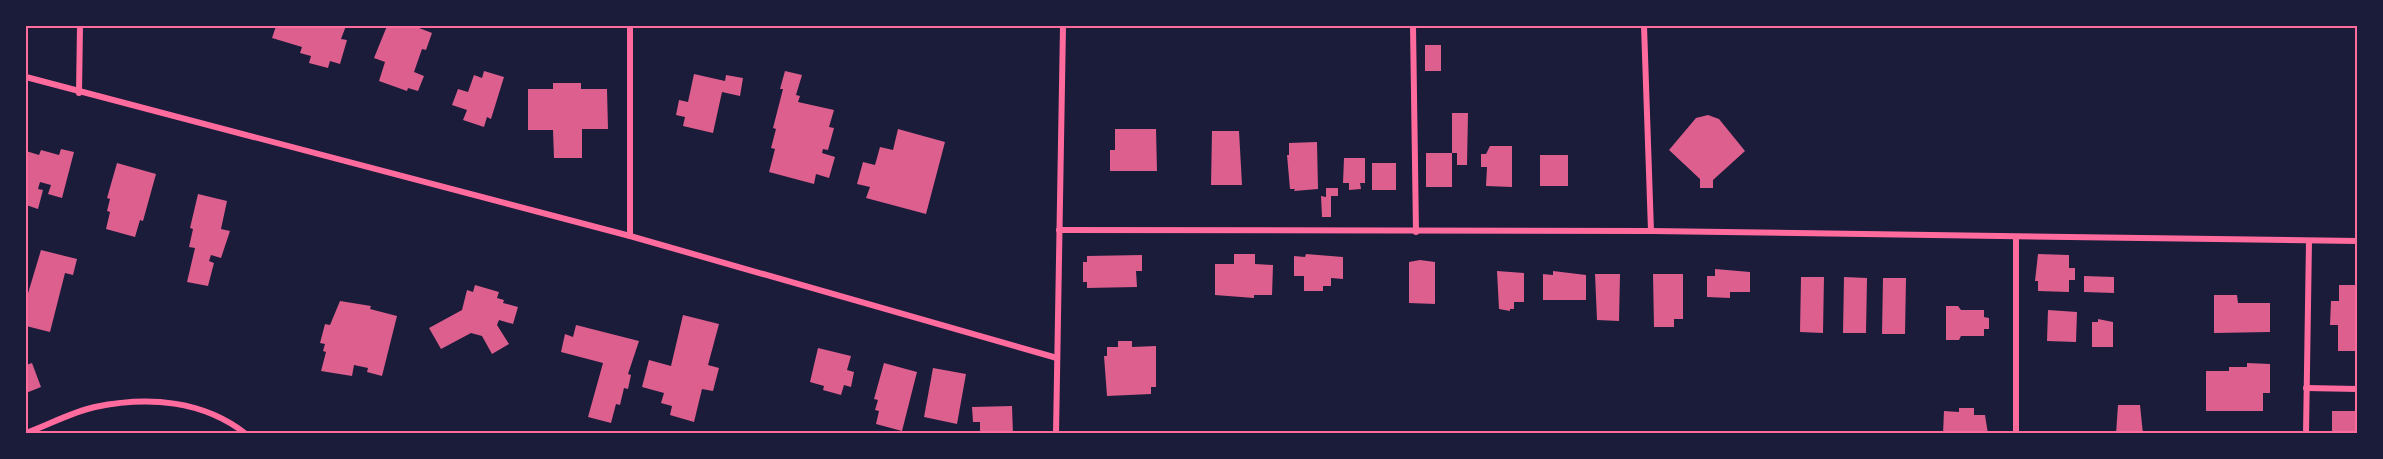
<svg xmlns="http://www.w3.org/2000/svg" width="2383" height="459" font-family="'DejaVu Sans',sans-serif">
<style>
.building{fill:#dd5f8e}
.lines{fill:none;stroke-linecap:round;stroke-linejoin:round}
.minor{stroke:#ff6b9d;stroke-width:6}
.neatline{fill:none;stroke:#ff6b9d;stroke-width:2}
</style>
<rect width="100%" height="100%" fill="#1b1b3a"/>
<!-- building -->
<g class="building">
<polygon points="276,26 346,26 341,39 347,40 340,64 330,61 328,68 309,63 311,56 300,53 302,47 272,38"/>
<polygon points="387,26 397,28 398,26 414,26 432,33 426,50 422,49 414,72 424,76 418,91 408,88 407,91 379,81 385,62 374,58"/>
<rect x="1425" y="45" width="16" height="26"/>
<polygon points="484,71 504,77 491,119 487,117 484,127 463,120 467,110 452,105 458,89 468,92 474,75 482,78"/>
<polygon points="785,71 802,75 796,95 800,96 798,102 834,110 829,127 834,128 828,150 823,149 822,153 835,157 829,178 816,174 814,184 769,172 775,149 771,148 776,129 773,128 783,89 780,89"/>
<polygon points="694,74 725,81 726,75 743,78 740,96 722,92 713,133 683,126 685,117 676,115 679,100 688,102"/>
<polygon points="553,83 581,83 581,89 607,89 608,129 582,129 582,158 554,158 553,130 528,130 528,89 553,89"/>
<polygon points="1452,113 1468,113 1467,165 1457,165 1457,153 1452,153 1452,187 1426,187 1426,153 1452,153"/>
<polygon points="1708,115 1719,119 1745,151 1713,180 1713,188 1700,188 1700,179 1669,150 1696,118"/>
<polygon points="898,129 945,142 926,214 866,198 870,187 857,184 863,162 875,165 880,147 893,150"/>
<polygon points="1115,129 1156,129 1157,171 1110,171 1110,150 1115,150"/>
<polygon points="1212,131 1239,131 1242,185 1211,185"/>
<polygon points="1317,142 1318,189 1294,191 1295,189 1290,189 1287,155 1289,155 1289,143"/>
<polygon points="1490,146 1512,146 1512,187 1486,186 1487,167 1481,167 1481,154 1486,154"/>
<polygon points="61,149 74,152 62,198 48,194 51,185 40,182 38,189 43,190 38,209 26,205 26,151 39,155 41,150 59,155"/>
<rect x="1540" y="155" width="28" height="31"/>
<polygon points="1344,158 1365,158 1365,183 1360,183 1361,189 1349,190 1349,183 1343,183"/>
<polygon points="117,163 156,174 143,221 140,220 135,237 106,229 110,212 107,211 110,199 107,198"/>
<rect x="1372" y="163" width="24" height="27"/>
<polygon points="1326,188 1338,188 1338,196 1331,196 1331,217 1322,217 1321,196 1326,197"/>
<polygon points="198,194 227,201 221,229 230,231 221,258 211,255 209,261 214,263 208,286 187,282 195,248 189,247 193,229 190,228"/>
<polygon points="41,250 77,259 73,275 65,273 50,332 26,326 28,300 26,300"/>
<polygon points="1234,254 1255,254 1255,264 1273,265 1272,295 1254,295 1254,298 1215,295 1215,264 1234,264"/>
<polygon points="1306,254 1343,257 1343,279 1331,278 1331,286 1323,286 1323,291 1304,291 1304,276 1294,276 1294,256 1305,257"/>
<polygon points="2038,254 2069,255 2069,268 2075,268 2075,280 2069,280 2069,292 2038,291 2038,281 2035,281"/>
<polygon points="1142,255 1142,271 1136,271 1137,287 1087,288 1087,282 1083,282 1083,262 1087,262 1087,256"/>
<polygon points="1420,260 1435,262 1435,304 1409,303 1409,262"/>
<polygon points="1715,269 1750,272 1750,292 1730,292 1730,298 1707,297 1707,276 1715,276"/>
<polygon points="1497,271 1524,273 1524,302 1514,302 1514,309 1510,309 1510,311 1499,309"/>
<polygon points="1553,271 1586,275 1586,300 1543,300 1543,274 1553,275"/>
<polygon points="1595,274 1620,274 1619,321 1597,320"/>
<polygon points="1653,274 1683,274 1683,319 1674,319 1674,327 1654,327"/>
<polygon points="2084,276 2114,277 2114,293 2084,292"/>
<polygon points="1801,277 1824,277 1823,333 1800,332"/>
<polygon points="1844,277 1867,278 1866,333 1843,333"/>
<polygon points="1883,278 1906,278 1905,334 1882,334"/>
<polygon points="475,285 499,292 497,298 504,300 503,303 518,307 513,324 499,320 497,325 509,344 492,354 482,336 471,333 441,349 429,328 462,310 467,290 473,292"/>
<polygon points="2339,285 2358,285 2358,351 2338,351 2338,325 2330,325 2331,301 2339,301"/>
<polygon points="2214,295 2237,295 2238,303 2270,303 2270,332 2214,333"/>
<polygon points="340,301 371,306 370,309 397,316 382,376 367,372 368,368 354,365 352,376 321,371 326,352 323,351 325,344 320,343 325,324 330,325"/>
<polygon points="1946,306 1958,306 1961,310 1984,310 1984,317 1989,318 1989,329 1984,329 1984,336 1961,336 1959,340 1946,340"/>
<polygon points="2048,310 2077,312 2076,342 2047,341"/>
<polygon points="683,315 719,324 708,365 719,368 713,391 702,389 694,422 670,415 672,406 661,403 664,393 642,387 649,360 671,366"/>
<polygon points="2098,319 2113,322 2113,347 2092,347 2092,322 2098,322"/>
<polygon points="576,325 639,341 628,374 631,375 628,389 624,388 620,405 616,404 611,423 588,417 603,363 561,352 565,334 573,337"/>
<polygon points="1118,341 1132,341 1132,347 1156,346 1156,387 1151,387 1151,394 1107,396 1104,356 1107,356 1107,347 1118,347"/>
<polygon points="818,348 851,356 847,370 854,372 851,387 844,385 841,395 823,390 824,386 810,382"/>
<polygon points="32,363 41,387 26,393 26,365"/>
<polygon points="884,363 917,372 902,431 876,424 879,411 875,410 878,400 874,399"/>
<polygon points="2247,363 2270,364 2270,393 2263,393 2263,411 2206,411 2206,371 2229,371 2229,367 2247,367"/>
<polygon points="933,368 966,374 957,424 924,417"/>
<polygon points="2118,405 2140,405 2143,434 2116,434"/>
<polygon points="1012,406 1013,434 980,434 980,422 973,422 972,407"/>
<polygon points="1959,408 1974,408 1974,415 1985,415 1988,434 1943,434 1944,411 1959,412"/>
<rect x="2332" y="411" width="26" height="23"/>
</g>
<g class="lines">
<!-- minor -->
<g class="minor">
<polyline points="630,26 630,236"/>
<polyline points="1413,26 1416,232"/>
<polyline points="1644,26 1651,231"/>
<polyline points="26,77 630,236 1057,358"/>
<polyline points="79,93 80,26"/>
<polyline points="1059,230 1651,231 2358,241"/>
<polyline points="2016,237 2016,434"/>
<polyline points="2306,388 2358,389"/>
<path d="M26 433C48 425 72 412 95 407 148 396 203 400 246 434"/>
<polyline points="1056,434 1063,26"/>
<polyline points="2306,434 2309,241"/>
</g>
</g>
<!-- border -->
<rect width="2383" height="459" fill="none" stroke="#1b1b3a" stroke-width="54"/>
<rect x="27" y="27" width="2329" height="405" class="neatline"/>
</svg>
